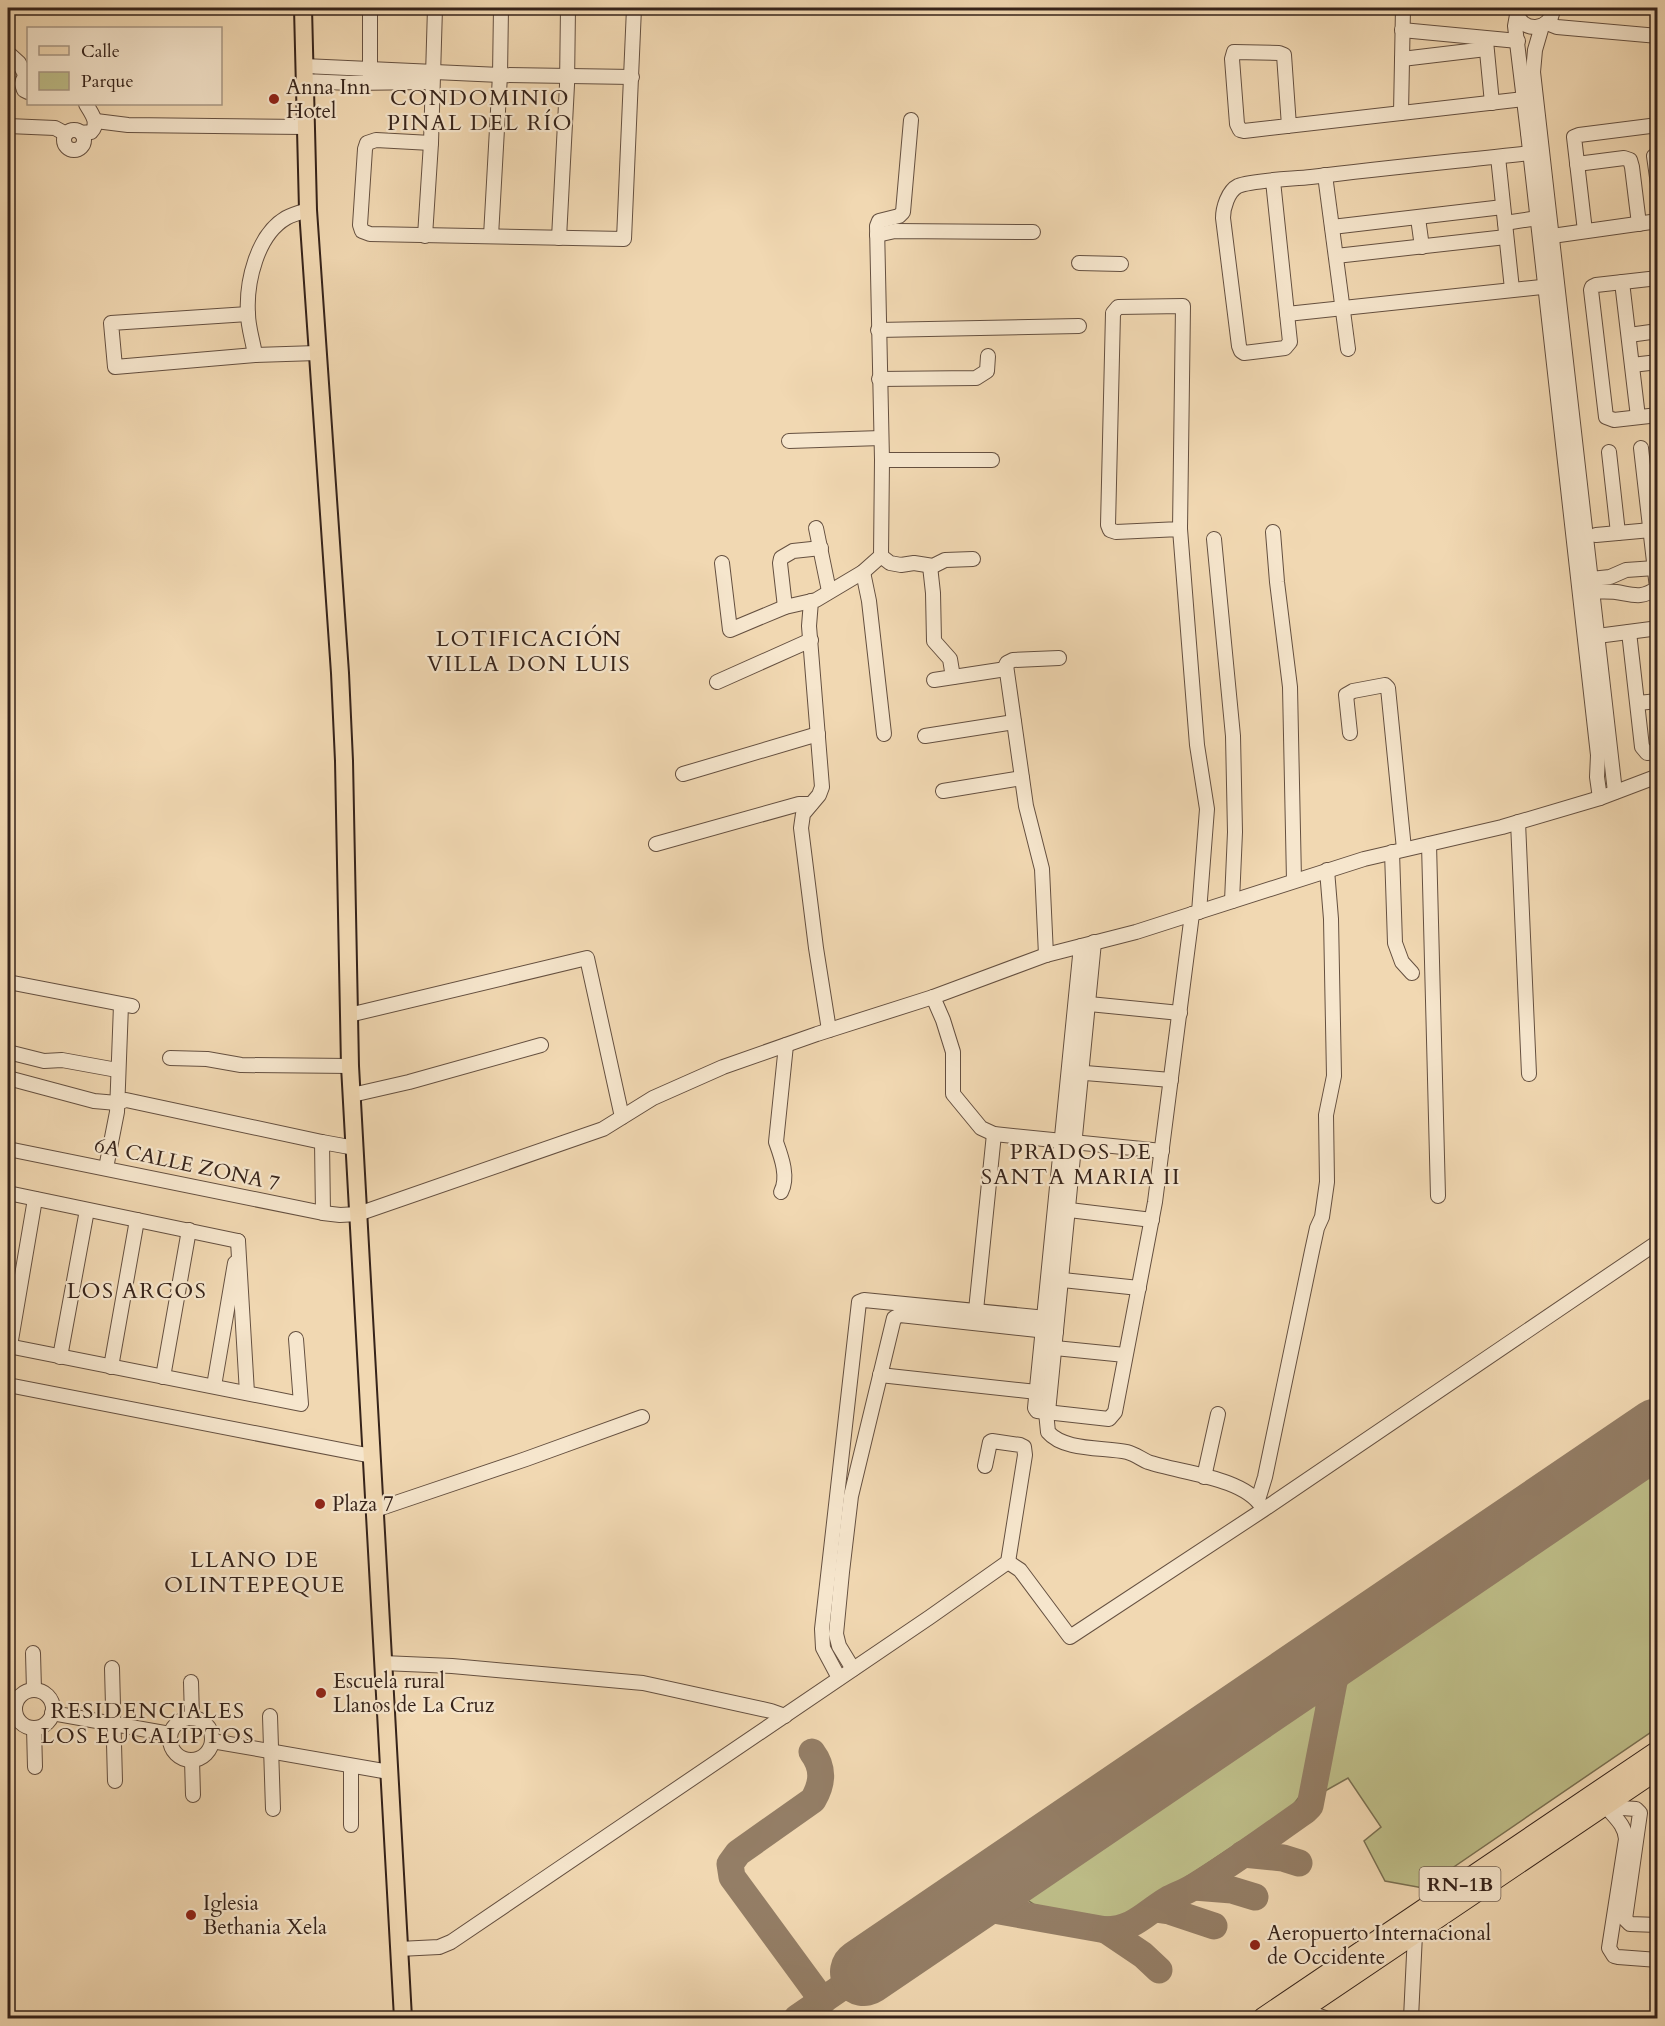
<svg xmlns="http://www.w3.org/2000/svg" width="1665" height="2026" font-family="Cardo,serif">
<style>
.green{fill:#bebe89;stroke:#7a7052;stroke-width:1.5}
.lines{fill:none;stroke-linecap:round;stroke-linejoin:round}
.taxiway{stroke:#947e66;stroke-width:27}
.runway{stroke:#947e66;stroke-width:68}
.minor-casing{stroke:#655040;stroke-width:16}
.major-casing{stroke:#36231a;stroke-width:20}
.highway-casing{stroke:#36231a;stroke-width:22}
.minor{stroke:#f6e6cd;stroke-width:14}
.major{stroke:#f1d8b2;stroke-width:16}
.highway{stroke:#f1d8b2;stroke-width:20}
.poi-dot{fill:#8f2418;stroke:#f6e6cd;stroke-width:2}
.labels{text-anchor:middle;stroke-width:4.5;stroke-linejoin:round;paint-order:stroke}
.shield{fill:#f6e6cd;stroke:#705e50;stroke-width:1.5}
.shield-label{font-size:20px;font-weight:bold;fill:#36231a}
.poi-label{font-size:21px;fill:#36231a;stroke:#f6e6cd;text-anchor:start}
.street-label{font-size:21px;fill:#36231a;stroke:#f6e6cd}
.neighbourhood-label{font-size:22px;letter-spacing:1.5px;fill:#36231a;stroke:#f6e6cd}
</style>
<rect width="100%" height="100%" fill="#f1d8b2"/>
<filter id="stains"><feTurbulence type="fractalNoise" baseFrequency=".00333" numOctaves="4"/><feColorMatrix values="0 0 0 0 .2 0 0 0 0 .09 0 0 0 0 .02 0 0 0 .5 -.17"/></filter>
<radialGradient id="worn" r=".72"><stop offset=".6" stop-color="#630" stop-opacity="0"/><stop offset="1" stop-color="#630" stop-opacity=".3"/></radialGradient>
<!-- green -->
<g class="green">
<polygon points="1657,1452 1657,1728 1423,1888 1385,1881 1364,1841 1381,1827 1348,1778 1325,1791 1344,1679 1349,1664 1367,1649"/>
<path d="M1306 1696 1315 1700C1321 1714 1308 1778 1301 1793 1299 1799 1294 1803 1290 1808L1130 1915C1103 1923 1063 1910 1035 1905L1026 1899 1024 1888 1029 1879 1296 1697Z"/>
</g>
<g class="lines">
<!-- taxiway -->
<g class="taxiway">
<path d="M1283 1688C1298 1680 1314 1674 1327 1687L1330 1702"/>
<path d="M812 1752C824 1768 823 1783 813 1800L738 1853 730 1864 732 1877 823 2001"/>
<polyline points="1243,1854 1283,1858 1299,1863"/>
<path d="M1024 1864C1013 1879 1007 1889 1011 1907L1024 1915"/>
<polyline points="1194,1887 1232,1890 1255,1897"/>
<polyline points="1155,1909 1169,1911 1214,1926"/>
<path d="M949 1916 966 1908 977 1907 1106 1930C1134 1929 1144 1914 1167 1900 1176 1895 1186 1892 1195 1886 1233 1863 1269 1836 1305 1811L1310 1806 1334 1682C1343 1650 1358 1641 1381 1621"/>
<polyline points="1106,1930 1143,1955 1159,1970"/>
<polyline points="797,2018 864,1972"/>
</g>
<!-- runway -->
<polyline class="runway" points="864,1972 1658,1432"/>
<!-- minor casing -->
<g class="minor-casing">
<g id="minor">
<path d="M1516 10C1520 34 1552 32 1553 8"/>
<polyline points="1517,15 1515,26 1528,133 1535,132"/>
<polyline points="1547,23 1557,27 1658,36"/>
<polyline points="1542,26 1535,50 1533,72 1615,792"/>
<polyline points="1402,30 1518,41"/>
<polyline points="1486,41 1492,103"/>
<polyline points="8,53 19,63 27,78"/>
<polyline points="1402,59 1486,49"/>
<polyline points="304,66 500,75 632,77"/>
<polyline points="28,78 23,80 22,84 24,90 28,92"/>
<polyline points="370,79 370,8"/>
<polyline points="304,81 350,83 429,82"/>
<polyline points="1401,113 1403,8"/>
<polyline points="96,121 128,125 305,127"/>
<polyline points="8,126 55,128 66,134"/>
<polyline points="1289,126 1284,55 1279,53 1234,52 1232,59 1237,124 1240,130 1244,131 1524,99"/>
<circle cx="74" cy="140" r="10"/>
<path d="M81 133 91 132C100 123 91 113 86 104"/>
<polyline points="1528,133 1598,755 1597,777 1600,798"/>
<polyline points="431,143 376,140 367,143 365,149 360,225 362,231 370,234 624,239 634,8"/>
<polyline points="1658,155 1654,156 1658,184"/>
<polyline points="1498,157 1512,289"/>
<polyline points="1577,164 1624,158 1630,160 1632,167 1639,224"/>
<polyline points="1325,175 1348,349"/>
<path d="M1273 181 1290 342 1285 348 1244 353 1241 351 1239 346 1223 218C1223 208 1228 191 1238 186 1252 180 1293 179 1311 177 1384 168 1457 161 1530 153"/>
<polyline points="1418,218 1422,247"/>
<polyline points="1505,223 1544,217"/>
<polyline points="1332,227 1503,207"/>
<polyline points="1585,231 1574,137 1579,135 1658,125"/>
<polyline points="877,235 895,231 1033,232"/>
<polyline points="425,236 431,143 435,8"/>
<polyline points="491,236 500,75 501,8"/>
<polyline points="1552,236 1658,221"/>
<polyline points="559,238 567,85 568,8"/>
<polyline points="1336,256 1506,237"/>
<polyline points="1079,263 1121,264"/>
<polyline points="1658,278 1596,285 1592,287 1591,290 1606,417 1614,420 1658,415"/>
<polyline points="1622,282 1638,417"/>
<polyline points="248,314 111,323 115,367 255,355 317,353"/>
<polyline points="1287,314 1551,286"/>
<polyline points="878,330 1079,326"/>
<polyline points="1629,335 1658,331"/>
<path d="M255 355C253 341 248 327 248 314 246 282 257 235 286 218 293 214 301 212 308 210"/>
<polyline points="1632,365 1658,362"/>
<polyline points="879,379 976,378 987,371 988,356"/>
<polyline points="789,441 881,438"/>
<polyline points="1609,452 1618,533"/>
<polyline points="882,460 992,460"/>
<polyline points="816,528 829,591"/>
<polyline points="1180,529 1116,532 1110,530 1108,525 1113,313 1118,307 1183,306 1180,529 1197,745 1207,809 1199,912"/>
<polyline points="1273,532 1277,582 1290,687 1294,880"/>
<polyline points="1596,535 1651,530"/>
<polyline points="1214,539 1233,736 1235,832 1232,901"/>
<polyline points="881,556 890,563 901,565 914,563 933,566 945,560 973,559"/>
<polyline points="722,563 730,630 785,607 816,600 863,572 881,556 882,460 877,226 879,221 899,216 903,212 911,120"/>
<polyline points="930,566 933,593 934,641 950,659 953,677"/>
<polyline points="863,572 869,601 884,734"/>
<polyline points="1591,579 1610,577 1626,570 1655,568"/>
<path d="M1592 591C1600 592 1608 591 1616 592 1634 595 1641 599 1657 588L1641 448"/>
<polyline points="811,601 809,626 822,787 819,795 803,814 801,828 816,948 829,1030"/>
<polyline points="785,607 780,563 781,558 793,551 821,548"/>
<polyline points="1629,632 1642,747 1647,753 1658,752"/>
<polyline points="1605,635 1651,629"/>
<polyline points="934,680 1006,669"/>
<polyline points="717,682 811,640"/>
<polyline points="1638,703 1658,701"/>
<polyline points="1350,733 1346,695 1353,691 1385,685 1388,688 1404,849"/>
<polyline points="925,736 1014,722"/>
<polyline points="683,774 818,734"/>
<polyline points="943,791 1022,778"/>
<polyline points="1518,822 1529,1074"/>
<polyline points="656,844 799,804 811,804"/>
<polyline points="1429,844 1438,1196"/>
<polyline points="1392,852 1395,943 1402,962 1412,973"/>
<polyline points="1081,946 1035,1408 1037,1411 1109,1419 1115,1412 1155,1202 1192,914"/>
<polyline points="1046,955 1042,869 1026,806 1006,665 1007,663 1013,660 1059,658"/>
<polyline points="8,982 132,1006"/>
<polyline points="933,997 943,1020 953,1052 953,1094 981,1128 994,1134 1162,1151"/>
<polyline points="1079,1003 1180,1013"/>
<polyline points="349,1015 587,958 622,1117"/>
<polyline points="8,1052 44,1061 62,1060 117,1070"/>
<polyline points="170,1058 207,1059 241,1065 350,1066"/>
<polyline points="1073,1072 1171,1080"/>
<polyline points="8,1078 94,1101 117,1103 126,1100 322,1142"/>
<polyline points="352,1095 409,1082 541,1045"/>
<polyline points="8,1149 323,1213 340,1215 358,1214 603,1129 653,1098 723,1067 817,1034 933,997 1046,955 1136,932 1364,859 1502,827 1600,798 1658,776"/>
<polyline points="106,1168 117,1112 121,1005"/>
<path d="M781 1192C789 1177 781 1156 776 1142L786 1045"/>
<polyline points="8,1193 238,1241"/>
<polyline points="1061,1209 1152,1220"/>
<polyline points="323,1213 322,1142 355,1148"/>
<polyline points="238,1241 247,1393"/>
<polyline points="1053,1279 1139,1288"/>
<polyline points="975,1320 994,1134"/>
<polyline points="8,1346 301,1404 296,1339"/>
<polyline points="10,1346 35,1199"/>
<polyline points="1055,1348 1125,1355"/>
<polyline points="60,1357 87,1210"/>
<polyline points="111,1367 137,1220"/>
<polyline points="880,1375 1037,1392"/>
<polyline points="163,1377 189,1230"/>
<polyline points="8,1385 372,1456"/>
<polyline points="214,1386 235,1263"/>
<path d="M1046 1412 1048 1432C1064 1451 1104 1447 1127 1452 1135 1454 1141 1459 1148 1462 1180 1473 1244 1477 1262 1507"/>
<polyline points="1048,1412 1094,942"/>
<polyline points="1204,1477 1218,1414"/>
<polyline points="1258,1500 1265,1477 1312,1251 1317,1228 1322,1217 1327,1182 1326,1115 1334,1076 1331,919 1327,870"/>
<polyline points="375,1510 526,1459 642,1417"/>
<polyline points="1008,1562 1020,1570 1070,1637 1263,1510 1658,1242"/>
<polyline points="33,1653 34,1690"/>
<polyline points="383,1663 452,1666 643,1683 771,1711 785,1716"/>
<polyline points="112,1668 115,1781"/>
<polyline points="853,1669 839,1646 836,1634 842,1572 851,1496 894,1318 900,1315 1056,1332"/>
<polyline points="839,1678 823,1648 822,1629 859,1302 864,1300 1057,1319"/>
<polyline points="191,1682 192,1718"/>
<circle cx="34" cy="1709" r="19"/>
<polyline points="52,1713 170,1734"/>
<polyline points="270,1716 273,1809"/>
<circle cx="191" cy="1739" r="21"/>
<polyline points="34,1728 35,1767"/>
<polyline points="212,1741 389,1772"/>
<polyline points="192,1760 193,1795"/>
<polyline points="351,1766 351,1825"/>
<polyline points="1615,1798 1622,1808 1636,1809 1640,1813 1625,1919 1630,1924 1658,1925"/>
<path d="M1605 1805C1613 1816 1625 1824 1626 1839L1609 1948 1614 1956 1618 1957 1658 1960"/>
<polyline points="399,1949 439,1947 451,1942 930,1617 1008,1562 1025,1455 1024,1447 1020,1445 992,1441 990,1442 985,1466"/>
<polyline points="1303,2010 1325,2018"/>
<polyline points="1411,2018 1415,1934"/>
</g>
</g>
<!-- major casing -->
<g class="major-casing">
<polyline id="major" points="303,8 308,210 340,673 344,761 350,1066 403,2018"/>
</g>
<!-- highway casing -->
<g class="highway-casing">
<g id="highway">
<polyline points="1263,2018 1658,1751"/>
<polyline points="1289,2018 1658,1769"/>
</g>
</g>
<!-- minor -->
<use href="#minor" class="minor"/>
<!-- major -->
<use href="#major" class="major"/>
<!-- highway -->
<use href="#highway" class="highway"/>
</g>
<!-- markers -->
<g class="poi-dot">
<circle cx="274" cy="99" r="6"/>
<circle cx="320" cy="1504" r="6"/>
<circle cx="321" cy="1693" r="6"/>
<circle cx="191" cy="1915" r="6"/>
<circle cx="1255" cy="1945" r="6"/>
</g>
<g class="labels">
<!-- shield labels -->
<rect class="shield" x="1419.5" y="1867" width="81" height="34" rx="4.5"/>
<g class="shield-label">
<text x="1460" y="1891">RN-1B</text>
</g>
<!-- poi labels -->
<g class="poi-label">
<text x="286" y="94">Anna Inn<tspan x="286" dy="24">Hotel</tspan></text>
<text x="332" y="1511">Plaza 7</text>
<text x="333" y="1688">Escuela rural<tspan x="333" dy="24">Llanos de La Cruz</tspan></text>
<text x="203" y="1910">Iglesia<tspan x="203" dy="24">Bethania Xela</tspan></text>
<text x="1267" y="1940">Aeropuerto Internacional<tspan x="1267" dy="24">de Occidente</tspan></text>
</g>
<!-- street labels -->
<g class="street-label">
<text transform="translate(187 1164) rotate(12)" y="7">6A CALLE ZONA 7</text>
</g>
<!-- neighbourhood labels -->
<g class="neighbourhood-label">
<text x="480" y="105">CONDOMINIO<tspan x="480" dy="25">PINAL DEL RÍO</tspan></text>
<text x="529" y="646">LOTIFICACIÓN<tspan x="529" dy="25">VILLA DON LUIS</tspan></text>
<text x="1081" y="1159">PRADOS DE<tspan x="1081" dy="25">SANTA MARIA II</tspan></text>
<text x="137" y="1298">LOS ARCOS</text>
<text x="255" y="1567">LLANO DE<tspan x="255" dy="25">OLINTEPEQUE</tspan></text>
<text x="148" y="1718">RESIDENCIALES<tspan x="148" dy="25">LOS EUCALIPTOS</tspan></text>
</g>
</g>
<!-- margin -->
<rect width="1665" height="2026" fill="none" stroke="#f1d8b2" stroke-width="30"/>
<rect x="9" y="9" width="1647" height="2008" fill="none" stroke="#36231a" stroke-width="3"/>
<rect x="15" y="15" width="1635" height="1996" fill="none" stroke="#36231a" stroke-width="1.5"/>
<!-- legend -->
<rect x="27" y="27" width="195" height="78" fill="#f6e6cd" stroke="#a99885" stroke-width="1.5"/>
<rect x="39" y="46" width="30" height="9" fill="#f1d8b2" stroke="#a99885" stroke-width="1.5"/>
<text x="81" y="57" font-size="18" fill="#36231a">Calle</text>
<rect x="39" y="72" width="30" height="18" fill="#bebe89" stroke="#a99885" stroke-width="1.5"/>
<text x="81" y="87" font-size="18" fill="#36231a">Parque</text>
<rect width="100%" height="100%" filter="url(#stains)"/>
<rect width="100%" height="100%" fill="url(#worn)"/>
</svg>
